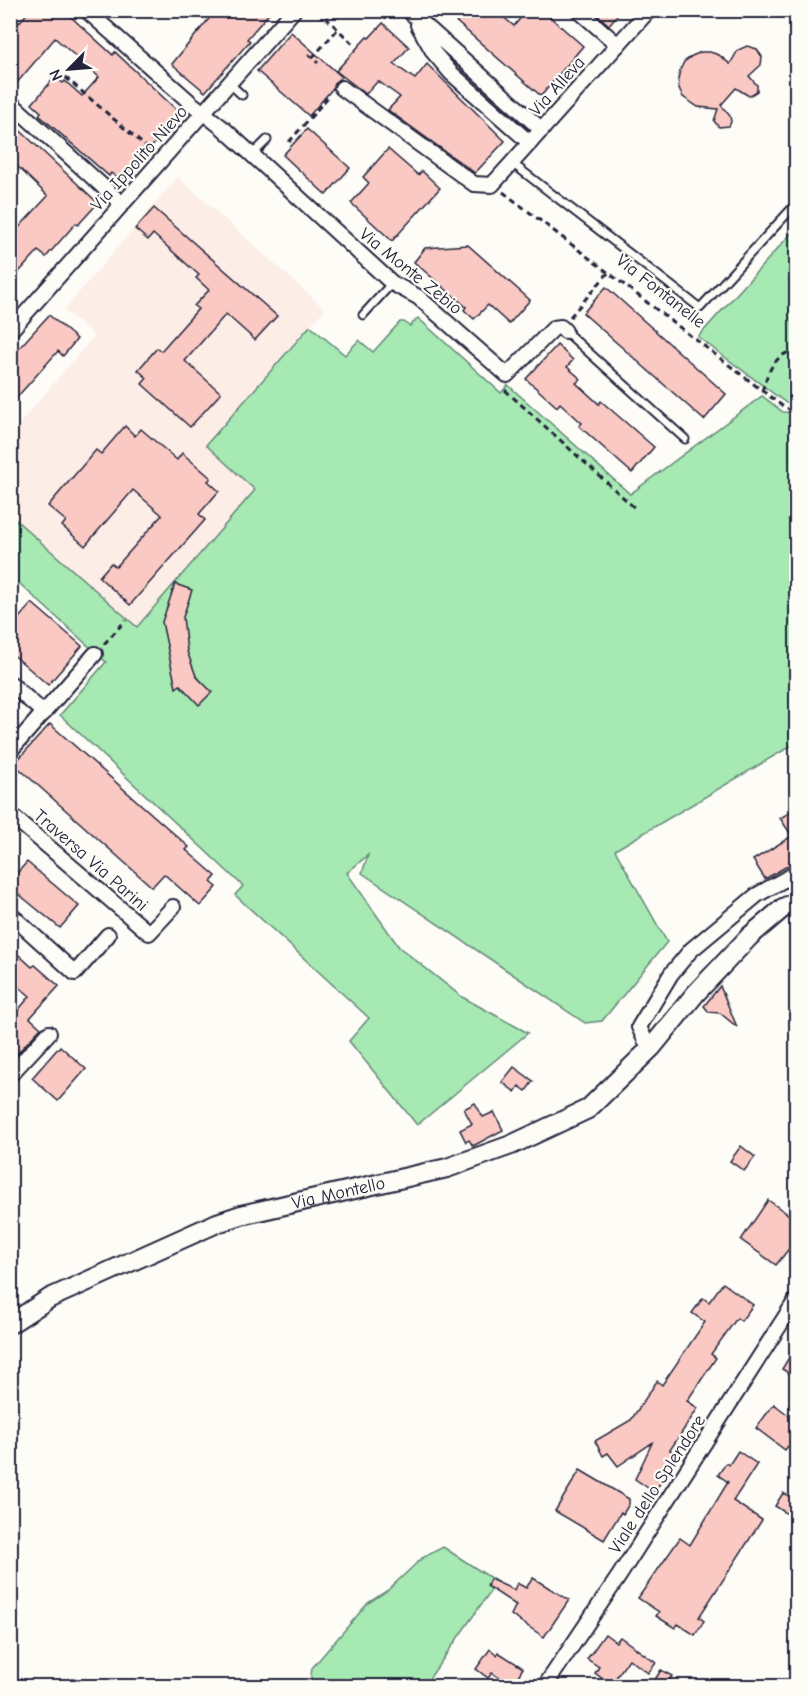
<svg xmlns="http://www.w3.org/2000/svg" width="807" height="1697" font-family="'Comic Neue',sans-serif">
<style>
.built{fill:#fcede7}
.green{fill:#a6e9b3;stroke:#648677;stroke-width:1.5}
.building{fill:#fac9c3;stroke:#22223b;stroke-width:1.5}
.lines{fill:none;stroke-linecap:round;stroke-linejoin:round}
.lane-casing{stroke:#22223b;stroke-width:11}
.street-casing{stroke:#22223b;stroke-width:18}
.secondary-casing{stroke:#22223b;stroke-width:22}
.path{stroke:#22223b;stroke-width:3;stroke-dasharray:6 4.5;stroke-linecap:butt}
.lane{stroke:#fdfcf7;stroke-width:7}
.street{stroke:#fdfcf7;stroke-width:14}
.secondary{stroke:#fdfcf7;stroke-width:18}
.labels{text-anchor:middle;stroke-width:4.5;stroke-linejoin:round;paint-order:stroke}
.street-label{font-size:18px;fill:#22223b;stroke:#fdfcf7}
</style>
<rect width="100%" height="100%" fill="#fdfcf7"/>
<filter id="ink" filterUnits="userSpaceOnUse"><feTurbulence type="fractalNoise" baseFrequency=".0167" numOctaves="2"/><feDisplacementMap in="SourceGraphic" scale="12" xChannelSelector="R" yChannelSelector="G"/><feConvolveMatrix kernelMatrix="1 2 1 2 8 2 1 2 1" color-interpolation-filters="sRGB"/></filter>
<g filter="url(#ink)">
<!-- built -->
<polygon class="built" points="178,177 325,309 206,444 256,490 136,627 11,515 11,434 94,336 64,310"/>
<!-- green -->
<g class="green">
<polygon points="796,228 796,404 786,403 698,337"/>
<polygon points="418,318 501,393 508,385 630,494 762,396 783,412 796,413 796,743 615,850 667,942 602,1021 585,1023 362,873 368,855 347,873 399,947 462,997 528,1033 417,1125 349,1041 369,1018 235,895 243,886 60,715 106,662 11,576 10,515 137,627 255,490 206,445 310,326 345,355 359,340 373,352 400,322 404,322 410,326"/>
<polygon points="443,1547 497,1582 424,1686 310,1686 312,1668 368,1603 388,1590 422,1558"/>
</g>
<!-- building -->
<g class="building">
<polygon points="30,10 77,10 71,17 113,55 115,52 181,114 121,181 111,173 109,176 39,115 41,112 32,104 55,77 63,83 65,81 82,96 99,77 55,38 10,91 10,33"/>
<polygon points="216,10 272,10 247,39 250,41 205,92 172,64"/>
<polygon points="443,10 495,10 514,26 527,10 542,10 583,46 541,96"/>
<polygon points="592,10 621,10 609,25"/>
<polygon points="383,23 409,47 394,64 415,79 427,64 505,141 475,173 388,110 400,97 378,81 366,94 336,71 367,37 369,38"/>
<polygon points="291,32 342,77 335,82 333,88 309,116 257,71"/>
<polygon points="747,46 757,49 762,57 761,65 749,76 757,85 757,91 749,96 736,88 721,105 730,116 731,122 729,126 719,127 714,121 718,109 698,107 683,97 679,88 678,79 680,70 684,62 692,56 701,52 710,52 719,55 730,64 738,50"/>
<polygon points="10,121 98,203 78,225 76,223 46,257 38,251 10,282 10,237 48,196 10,159"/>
<polygon points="307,129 350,168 326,195 283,155"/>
<polygon points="388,149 418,175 422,171 440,188 392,241 351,203 369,183 363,177"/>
<polygon points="154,208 277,316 255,340 226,314 185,361 221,393 190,427 142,384 147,378 138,370 157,348 161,351 198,309 194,306 209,290 196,278 199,275 153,234 148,240 135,229"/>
<polygon points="468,245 530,300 509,324 488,305 474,319 464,310 466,307 414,262 425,248"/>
<polygon points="606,287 726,394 704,420 583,313"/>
<polygon points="49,315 77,339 63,356 58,351 10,405 10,358"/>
<polygon points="557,345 573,360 567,367 581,379 576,383 599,404 601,401 654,447 632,473 579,426 582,423 560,403 557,407 526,379"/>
<polygon points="125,426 135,436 141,429 177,460 182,453 211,478 208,481 219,491 199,514 205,520 130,605 99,577 111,563 116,567 162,515 133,490 85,546 62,526 66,521 48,506 96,450 101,454"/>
<polygon points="175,584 192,590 183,617 187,651 196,676 212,692 199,705 180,685 176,688 162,622"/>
<polygon points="32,603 82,646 48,685 10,652 10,628"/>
<polygon points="50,724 189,847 186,850 216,876 211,882 217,887 200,906 164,874 152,887 14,764"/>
<polygon points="796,809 796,861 765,879 753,860 792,836 780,818"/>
<polygon points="27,862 79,906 60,928 10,887 10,881"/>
<polygon points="10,947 32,967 35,965 59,986 30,1018 41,1028 10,1061 10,1020 30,996 10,979"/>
<polygon points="720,986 737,1027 720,1013 709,1012 704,1006"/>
<polygon points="60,1046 86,1069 58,1101 32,1078"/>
<polygon points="514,1067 533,1081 526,1091 519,1086 515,1092 502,1082"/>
<polygon points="475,1103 483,1117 494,1112 503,1130 473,1146 469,1140 466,1142 460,1130 472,1124 464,1109"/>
<polygon points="741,1146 755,1157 744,1171 730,1161"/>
<polygon points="768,1200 796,1220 796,1240 776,1265 741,1240"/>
<polygon points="723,1283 753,1305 741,1321 737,1318 711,1354 716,1358 687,1401 698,1408 670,1450 679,1456 654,1492 635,1479 652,1443 618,1466 608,1453 603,1456 595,1441 631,1420 657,1381 662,1385 705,1322 692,1313 703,1298 709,1302"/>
<polygon points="796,1346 796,1378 782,1369"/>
<polygon points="774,1404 796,1421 796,1453 788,1446 785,1450 756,1428"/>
<polygon points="738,1451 757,1464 733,1501 762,1520 699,1617 704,1621 695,1635 678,1624 675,1628 656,1616 659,1612 638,1598 680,1538 690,1545 728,1482 718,1475 726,1463 729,1465"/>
<polygon points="580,1470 629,1499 629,1504 623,1514 621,1512 604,1540 555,1511"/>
<polygon points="783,1493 796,1500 789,1515 775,1506"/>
<polygon points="533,1578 569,1600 544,1637 511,1615 516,1605 487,1586 490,1579 514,1590 517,1583 526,1588"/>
<polygon points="605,1634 616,1642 620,1637 656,1663 648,1673 629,1659 611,1685 595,1673 599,1667 587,1659"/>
<polygon points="490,1649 497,1655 498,1652 523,1668 512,1686 492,1673 488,1678 476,1669"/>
<polygon points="661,1670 672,1676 666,1686 651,1686"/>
</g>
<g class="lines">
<!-- lane casing -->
<g class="lane-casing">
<g id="lane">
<polyline points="230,84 242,95"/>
<polyline points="252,155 267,140"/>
<polyline points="512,163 700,308 796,204"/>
<polyline points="363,315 392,283"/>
<polyline points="565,331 685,439"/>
</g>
</g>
<!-- street casing -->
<g class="street-casing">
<g id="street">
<polyline points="86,10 191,103 224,129 392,283 418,297 507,375 554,328 561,327 565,331"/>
<polyline points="408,10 542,130"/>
<polyline points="578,10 618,45"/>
<polyline points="418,25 434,53 451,73 530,143"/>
<polyline points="342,88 474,184 492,185 649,10"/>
<polyline points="12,104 122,204"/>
<polyline points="10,331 294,10"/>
<polyline points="10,683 44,713"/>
<polyline points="10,751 95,654"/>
<polyline points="10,814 149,933 173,907"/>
<polyline points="10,914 75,973 108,935"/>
<polyline points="652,1047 645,1040 639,1027 671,974 691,950 757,895 796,873"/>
<polyline points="10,1075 49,1033"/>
<polyline points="545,1686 619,1576 796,1300"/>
</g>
</g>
<!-- secondary casing -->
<g class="secondary-casing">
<g id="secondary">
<path id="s1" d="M10 1324 50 1298 217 1223 241 1215 447 1168 511 1145 588 1109 652 1047 696 993 750 936 783 908 796 902"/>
</g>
</g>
<!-- path -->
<g class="path">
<polyline points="318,10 354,45"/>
<polyline points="308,54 318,63"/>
<polyline points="312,58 337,30"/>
<polyline points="57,70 152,152"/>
<polyline points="289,142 329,96"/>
<polyline points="503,192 785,408 796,409"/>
<polyline points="570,317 608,273"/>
<polyline points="505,390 637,510"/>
<path d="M762 391C769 369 774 356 796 349"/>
<polyline points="104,644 126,620"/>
</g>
<!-- lane -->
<use href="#lane" class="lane"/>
<!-- street -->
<use href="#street" class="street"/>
<!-- secondary -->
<use href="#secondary" class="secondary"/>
</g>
</g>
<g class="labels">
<!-- street labels -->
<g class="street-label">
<text transform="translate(557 86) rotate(-48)" y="6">Via Alleva</text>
<text transform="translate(139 158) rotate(-48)" y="6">Via Ippolito Nievo</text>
<text transform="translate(411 271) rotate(39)" y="6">Via Monte Zebio</text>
<text transform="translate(661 291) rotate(38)" y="6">Via Fontanelle</text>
<text transform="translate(91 860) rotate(41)" y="6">Traversa Via Parini</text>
<text dy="6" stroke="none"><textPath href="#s1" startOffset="356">Via Montello</textPath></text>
<text transform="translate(657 1484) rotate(-57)" y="6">Viale dello Splendore</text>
</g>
</g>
<!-- margin -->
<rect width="807" height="1697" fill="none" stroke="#fdfcf7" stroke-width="36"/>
<rect x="18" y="18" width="771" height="1661" fill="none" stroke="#22223b" stroke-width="2" filter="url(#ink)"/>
<!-- north arrow -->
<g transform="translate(69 69) rotate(245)" stroke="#fdfcf7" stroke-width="4.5" paint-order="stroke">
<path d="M0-4.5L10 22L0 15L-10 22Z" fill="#22223b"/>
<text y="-9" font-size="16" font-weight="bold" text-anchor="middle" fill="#22223b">N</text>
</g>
</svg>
